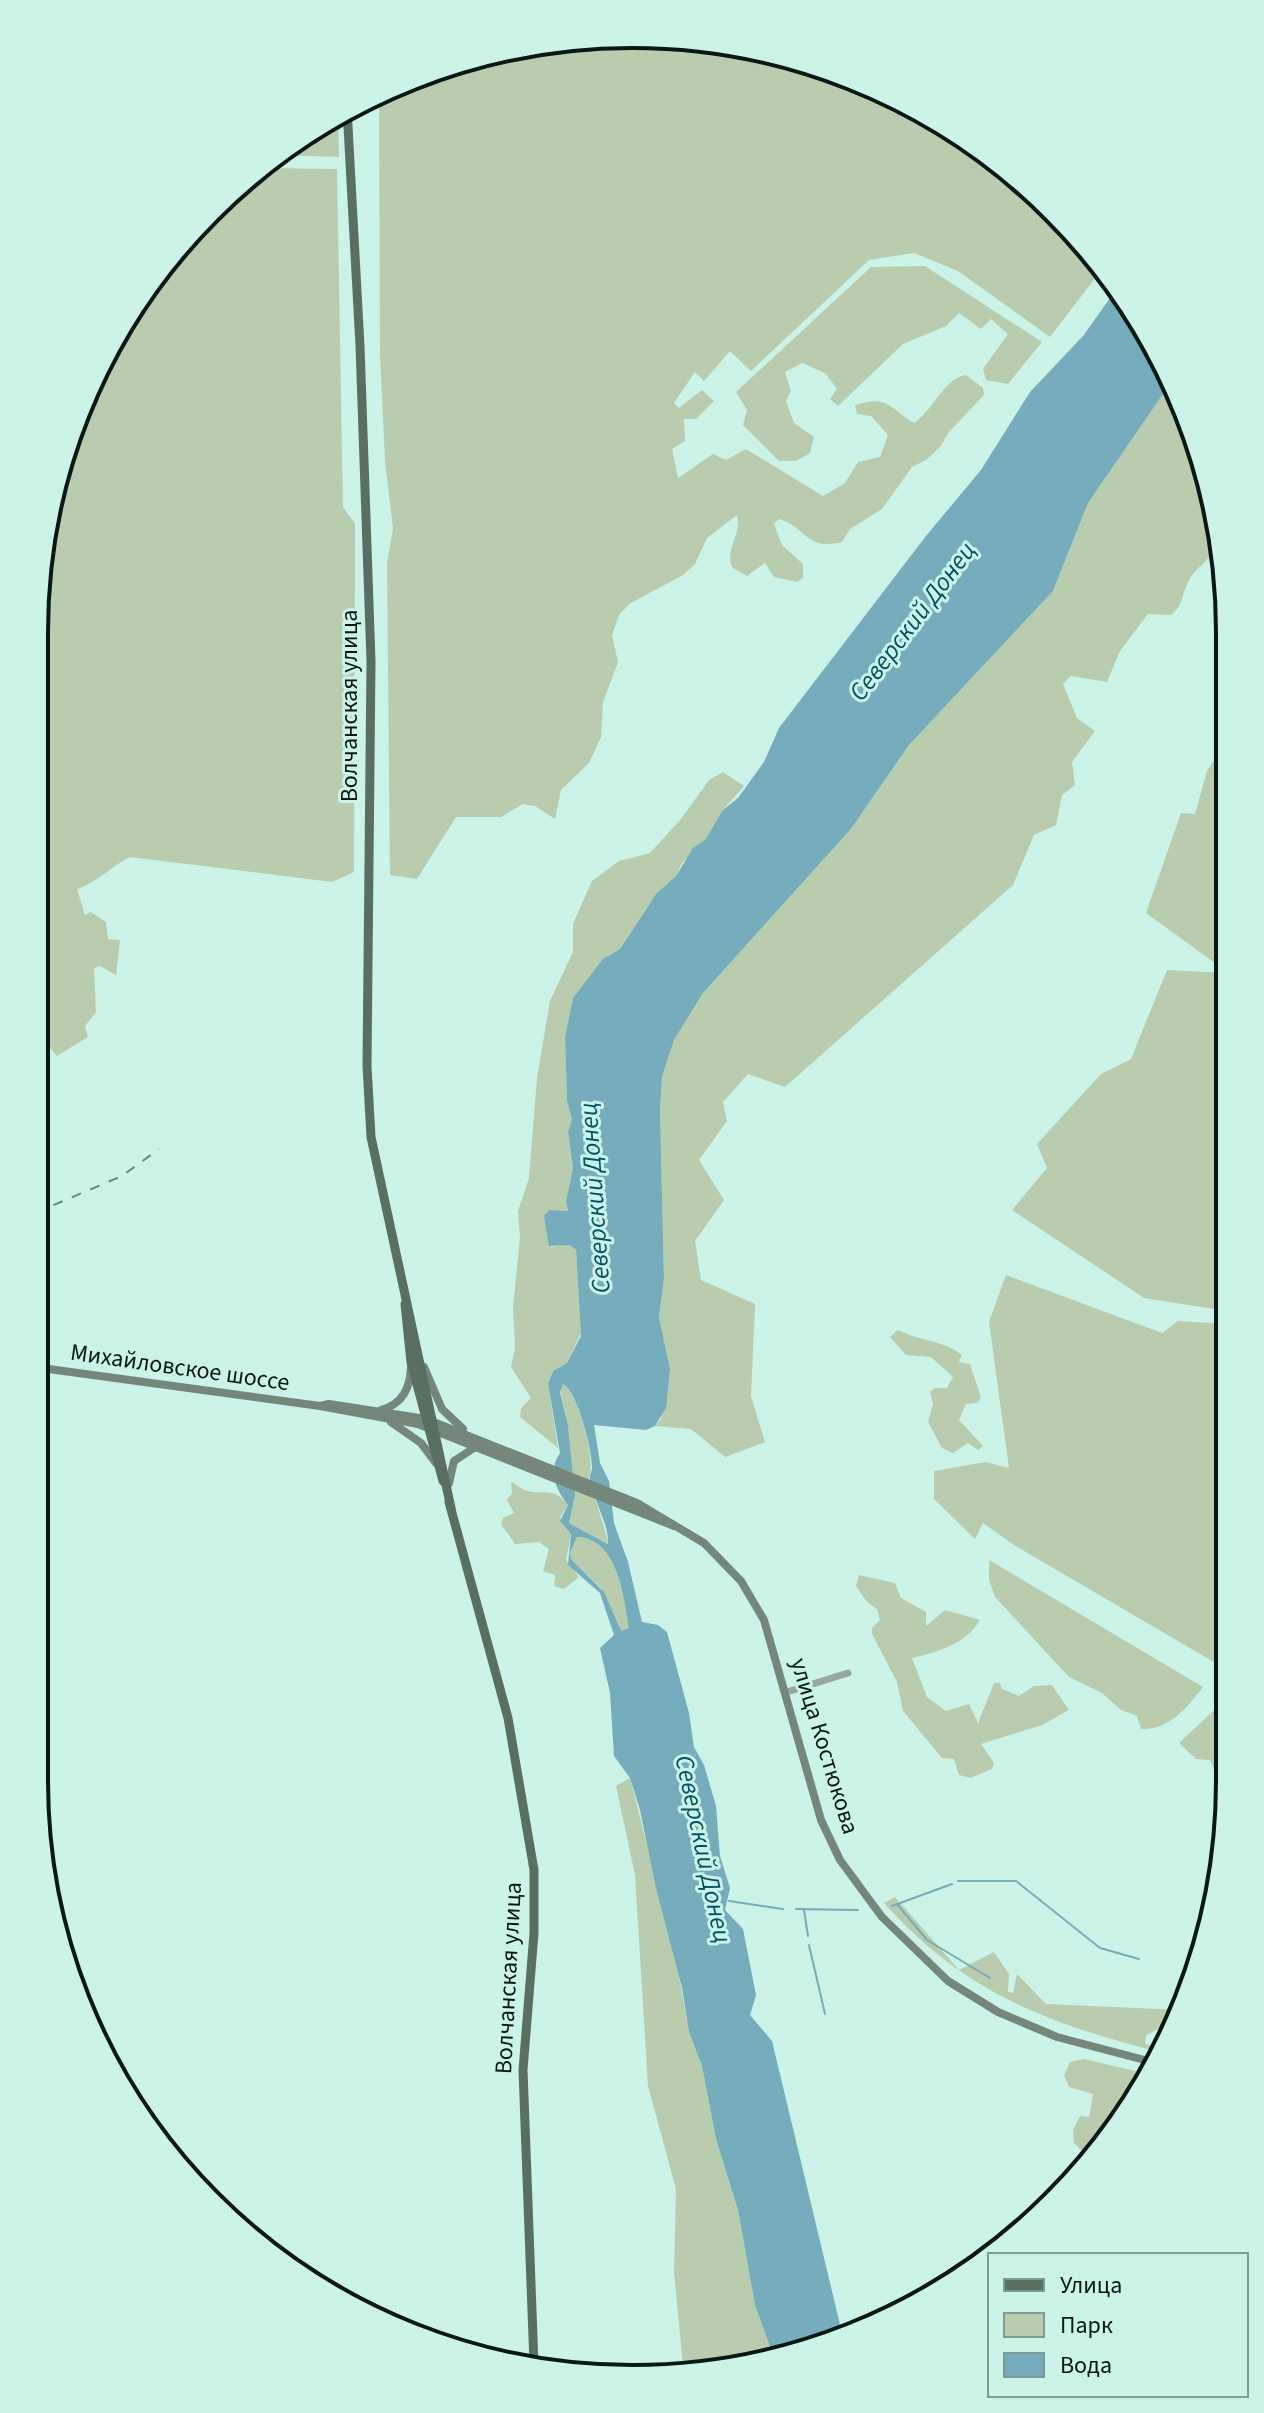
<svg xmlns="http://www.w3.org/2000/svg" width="1264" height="2413" font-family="'Source Sans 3',sans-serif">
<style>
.green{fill:#baccae}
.water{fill:#75adbd;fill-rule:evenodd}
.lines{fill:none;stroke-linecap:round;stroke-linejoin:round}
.stream{stroke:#75adbd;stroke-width:2}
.tertiary{stroke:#9aa79e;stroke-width:7}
.secondary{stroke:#74877a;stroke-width:8}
.primary{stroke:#597060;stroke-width:9}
.rail{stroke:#6c877f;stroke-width:2;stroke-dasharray:10 10;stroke-linecap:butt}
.labels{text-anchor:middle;stroke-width:6;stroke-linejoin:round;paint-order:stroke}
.street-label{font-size:24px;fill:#091814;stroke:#cbf3e7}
.water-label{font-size:26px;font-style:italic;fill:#005365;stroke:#cbf3e7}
.rim{fill:none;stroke:#091814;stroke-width:4}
</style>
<rect width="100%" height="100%" fill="#cbf3e7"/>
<!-- green -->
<g class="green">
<path d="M672 35 787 55 897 96 1027 183 1102 269 1050 337 958 271 914 253 869 260 751 371 730 351 704 381 695 372 674 403 679 408 702 390 714 401 696 419H684L685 441 672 449 678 478 713 454 726 460 746 449 823 496 845 483 858 462 880 457 888 435 871 416 857 414 855 405C888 395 887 406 914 423 933 411 944 378 966 375L983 388 984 395 948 433 941 446 926 460 912 467 882 509 850 529 842 542C805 551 807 527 779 519L774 524 782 545 803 564V578L797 582 774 577 765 563 747 576 733 568C723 551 742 537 737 515L707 538 695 564 683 575 629 604 619 615 612 635 618 662 603 702 601 737 589 763 561 790 555 819 535 806 523 804 501 817H456L417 879 390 875 387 563 393 529 385 461 380 355 379 93 440 66 554 39Z"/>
<polygon points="338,112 339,157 275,155 333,114"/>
<path d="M258 168 337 169 343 507 355 524 354 872 332 882 130 857C110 867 98 882 77 889L85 915 91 912 106 922 108 939 120 940 116 975 100 966 94 968 96 1012 85 1026 88 1037 57 1056 45 1042 35 1053C35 947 35 842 35 737 35 650 31 561 54 477 85 366 164 235 258 168Z"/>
<polygon points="925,266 1042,342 1008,384 986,380 983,369 1008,334 991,319 981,329 959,313 946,326 903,344 838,406 830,399 837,389 825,373 802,363 785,372 791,391 786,401 794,423 814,437 810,453 796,461 779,461 743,425 747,410 736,392 871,267"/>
<path d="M1172 381 1185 404 1220 536C1212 563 1198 563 1188 582 1182 594 1183 606 1171 615L1148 614 1120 651 1107 682 1071 676 1063 684 1077 718 1095 731 1072 762 1075 785 1062 795 1056 825 1034 835 1013 885 785 1087 748 1074 723 1102 727 1121 699 1160 724 1200 695 1241 701 1280 755 1304 751 1396 765 1442 725 1457 691 1429 655 1426 661 1419 670 1370 659 1317 664 1279 660 1109 662 1077 674 1040 703 993 851 829 909 745 1053 591 1088 503Z"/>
<polygon points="1225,743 1226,971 1146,913 1181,813 1195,814 1207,771"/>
<polygon points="723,772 744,786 723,810 705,840 682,863 676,876 651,901 620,949 609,955 573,998 565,1037 567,1101 572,1119 568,1132 573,1168 566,1201 568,1211 544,1216 551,1247 570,1244 576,1250 581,1333 567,1363 553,1371 548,1384 558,1448 520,1417 521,1408 531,1398 511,1367 515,1349 513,1307 520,1238 518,1211 529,1178 537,1078 550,1001 573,952 573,924 592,881 619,861 650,853 681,819 709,780"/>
<polygon points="1167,970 1226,973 1227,1311 1144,1298 1012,1210 1047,1168 1037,1144 1101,1074 1131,1059"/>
<polygon points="1006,1275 1162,1333 1178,1321 1227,1324 1228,1658 1219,1665 1014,1545 983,1523 975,1539 934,1499 934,1471 986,1462 1009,1468 989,1322"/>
<path d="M898 1330C919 1341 943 1340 962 1355L959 1362 970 1364 981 1398 977 1403 966 1404 959 1420 983 1446 978 1450 968 1443 953 1453 942 1448 928 1422 933 1404 930 1392 935 1388H947L953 1377 931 1357 906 1355 890 1337Z"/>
<path d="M563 1384C579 1394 596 1460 589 1478L609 1544 569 1523 575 1496 570 1468 569 1433 560 1388Z"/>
<path d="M511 1482C517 1484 521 1490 528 1491 545 1495 554 1487 568 1505L560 1518 571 1534 566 1560 579 1577 564 1589 554 1586 555 1575 543 1571 549 1549 539 1542 515 1544 501 1524 503 1518 514 1513 507 1500 512 1493Z"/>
<path d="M577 1537C619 1538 623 1599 630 1628L621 1632 601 1588 571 1559 570 1553Z"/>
<path d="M989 1560 1203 1687C1188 1707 1168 1731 1141 1729L1137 1716 1121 1710 1102 1693 1069 1677 995 1597 989 1580Z"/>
<path d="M859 1575 895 1583 901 1598 926 1612V1626L945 1610 980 1620C966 1644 938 1652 912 1658L927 1697 946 1711 969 1704 978 1723 994 1683H1000L1002 1689 1019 1696 1034 1686 1052 1685 1069 1710 1042 1725 981 1744 994 1763 992 1769 970 1778 959 1775 954 1759 942 1758 903 1711 897 1682 872 1634V1628L880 1620 877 1609 867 1602 856 1586Z"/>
<polygon points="1224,1701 1228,1705 1229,1782 1215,1773 1210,1760 1196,1759 1179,1743"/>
<polygon points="630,1778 675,1954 689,2032 702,2066 716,2139 738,2210 755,2305 775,2361 684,2376 674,2272 676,2189 648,2086 635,1875 616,1786"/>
<path d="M895 1897 959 1970 994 1952 1009 1974 1008 1992 1013 1993 1017 1974 1046 2004 1182 2010 1176 2026H1164L1146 2035 1145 2044 1166 2049 1163 2053C1047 2023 966 1994 884 1903Z"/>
<polygon points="1084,2059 1148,2074 1085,2161 1082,2151 1074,2143 1073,2130 1080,2116 1089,2117 1093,2094 1069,2087 1064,2075 1070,2062"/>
</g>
<!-- water -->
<path class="water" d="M1118 287 1129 299 1172 381 1088 503 1053 591 909 745 851 829 703 993 674 1040 662 1077 660 1109 664 1279 659 1317 670 1369 666 1408 655 1426 646 1430 594 1425 600 1463 609 1481 614 1523 628 1562 642 1622 658 1625 667 1632 689 1713 694 1747 704 1765 716 1806 720 1856 730 1888 725 1910 743 1929 756 1995 750 2015 772 2041 843 2337 775 2361 755 2305 738 2210 716 2139 702 2066 689 2032 682 1988 656 1888 640 1810 630 1778 614 1756 610 1693 600 1648 614 1635 600 1593 568 1565 571 1534 560 1521 568 1505C556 1489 547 1472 560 1453L548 1384 553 1371 567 1363 581 1336 576 1250 570 1245 549 1246 544 1216 549 1210 568 1211 566 1201 573 1168 568 1132 572 1119 567 1101 565 1037 573 998 603 959 620 949 656 894 676 876 693 848 705 840 723 810 738 798 764 762 779 728 926 536 981 470 1030 392 1083 336ZM563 1384C578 1392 592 1450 592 1468 592 1472 589 1476 590 1480 593 1499 610 1527 608 1544L569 1523 575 1496 568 1426 560 1392ZM577 1537C618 1538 624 1598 629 1628L621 1631 604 1592 571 1559 570 1553Z"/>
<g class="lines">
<!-- stream -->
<g class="stream">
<polyline points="958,1881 1016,1881 1100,1948 1139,1959"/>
<polyline points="729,1901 783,1909"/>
<polyline points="897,1904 927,1940 990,1978"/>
<polyline points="892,1906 952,1884"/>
<polyline points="796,1909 858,1910"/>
<polyline points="804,1910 808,1936"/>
<polyline points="809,1945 825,2014"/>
</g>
<!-- tertiary -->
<polyline class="tertiary" points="787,1692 848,1673"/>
<!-- secondary -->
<g class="secondary">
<polyline points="34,1367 320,1406 418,1424 674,1526"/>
<polyline points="424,1367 442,1409 463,1429"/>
<polyline points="320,1406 329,1404 426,1419 637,1503 704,1543 741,1581 764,1620 821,1820 840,1860 882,1917 948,1981 998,2012 1057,2037 1156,2063"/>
<path d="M381 1410C403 1404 410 1388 411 1367"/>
<polyline points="391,1422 421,1443 436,1463"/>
<polyline points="449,1483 454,1461 477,1446"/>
</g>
<!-- primary -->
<g class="primary">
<polyline points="347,108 360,346 371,661 367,1066 371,1137 451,1508"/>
<polyline points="405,1304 411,1362 443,1481"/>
<polyline points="449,1502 508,1718 534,1870 534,1933 523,2070 534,2364"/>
</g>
<!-- rail -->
<polyline class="rail" points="35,1213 122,1176 159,1149"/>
</g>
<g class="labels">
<!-- street labels -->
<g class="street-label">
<text transform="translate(349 706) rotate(-90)" y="8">Волчанская улица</text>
<text transform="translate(180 1367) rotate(8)" y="8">Михайловское шоссе</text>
<text transform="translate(825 1746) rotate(73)" y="8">улица Костюкова</text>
<text transform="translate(508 1978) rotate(-87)" y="8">Волчанская улица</text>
</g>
<!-- water labels -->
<g class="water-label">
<text transform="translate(912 621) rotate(-53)" y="9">Северский Донец</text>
<text transform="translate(594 1198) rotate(-94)" y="9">Северский Донец</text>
<text transform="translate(704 1849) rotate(78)" y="9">Северский Донец</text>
</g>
</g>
<!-- crop -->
<path d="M0 0H1264V2413H0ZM632 48H632A584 584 0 0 1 1216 632V1781A584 584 0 0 1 632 2365H632A584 584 0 0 1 48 1781V632A584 584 0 0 1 632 48Z" fill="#cbf3e7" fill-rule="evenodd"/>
<path class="rim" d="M632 48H632A584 584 0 0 1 1216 632V1781A584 584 0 0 1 632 2365H632A584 584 0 0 1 48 1781V632A584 584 0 0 1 632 48Z"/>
<!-- legend -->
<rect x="988" y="2253" width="260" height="144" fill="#cbf3e7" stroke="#7d9b93" stroke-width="2"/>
<rect x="1004" y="2279" width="40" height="12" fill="#597060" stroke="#7d9b93" stroke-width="2"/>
<text x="1060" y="2293" font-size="24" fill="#091814">Улица</text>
<rect x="1004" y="2313" width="40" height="24" fill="#baccae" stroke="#7d9b93" stroke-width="2"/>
<text x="1060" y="2333" font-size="24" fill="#091814">Парк</text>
<rect x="1004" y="2353" width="40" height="24" fill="#75adbd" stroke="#7d9b93" stroke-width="2"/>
<text x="1060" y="2373" font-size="24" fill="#091814">Вода</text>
</svg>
